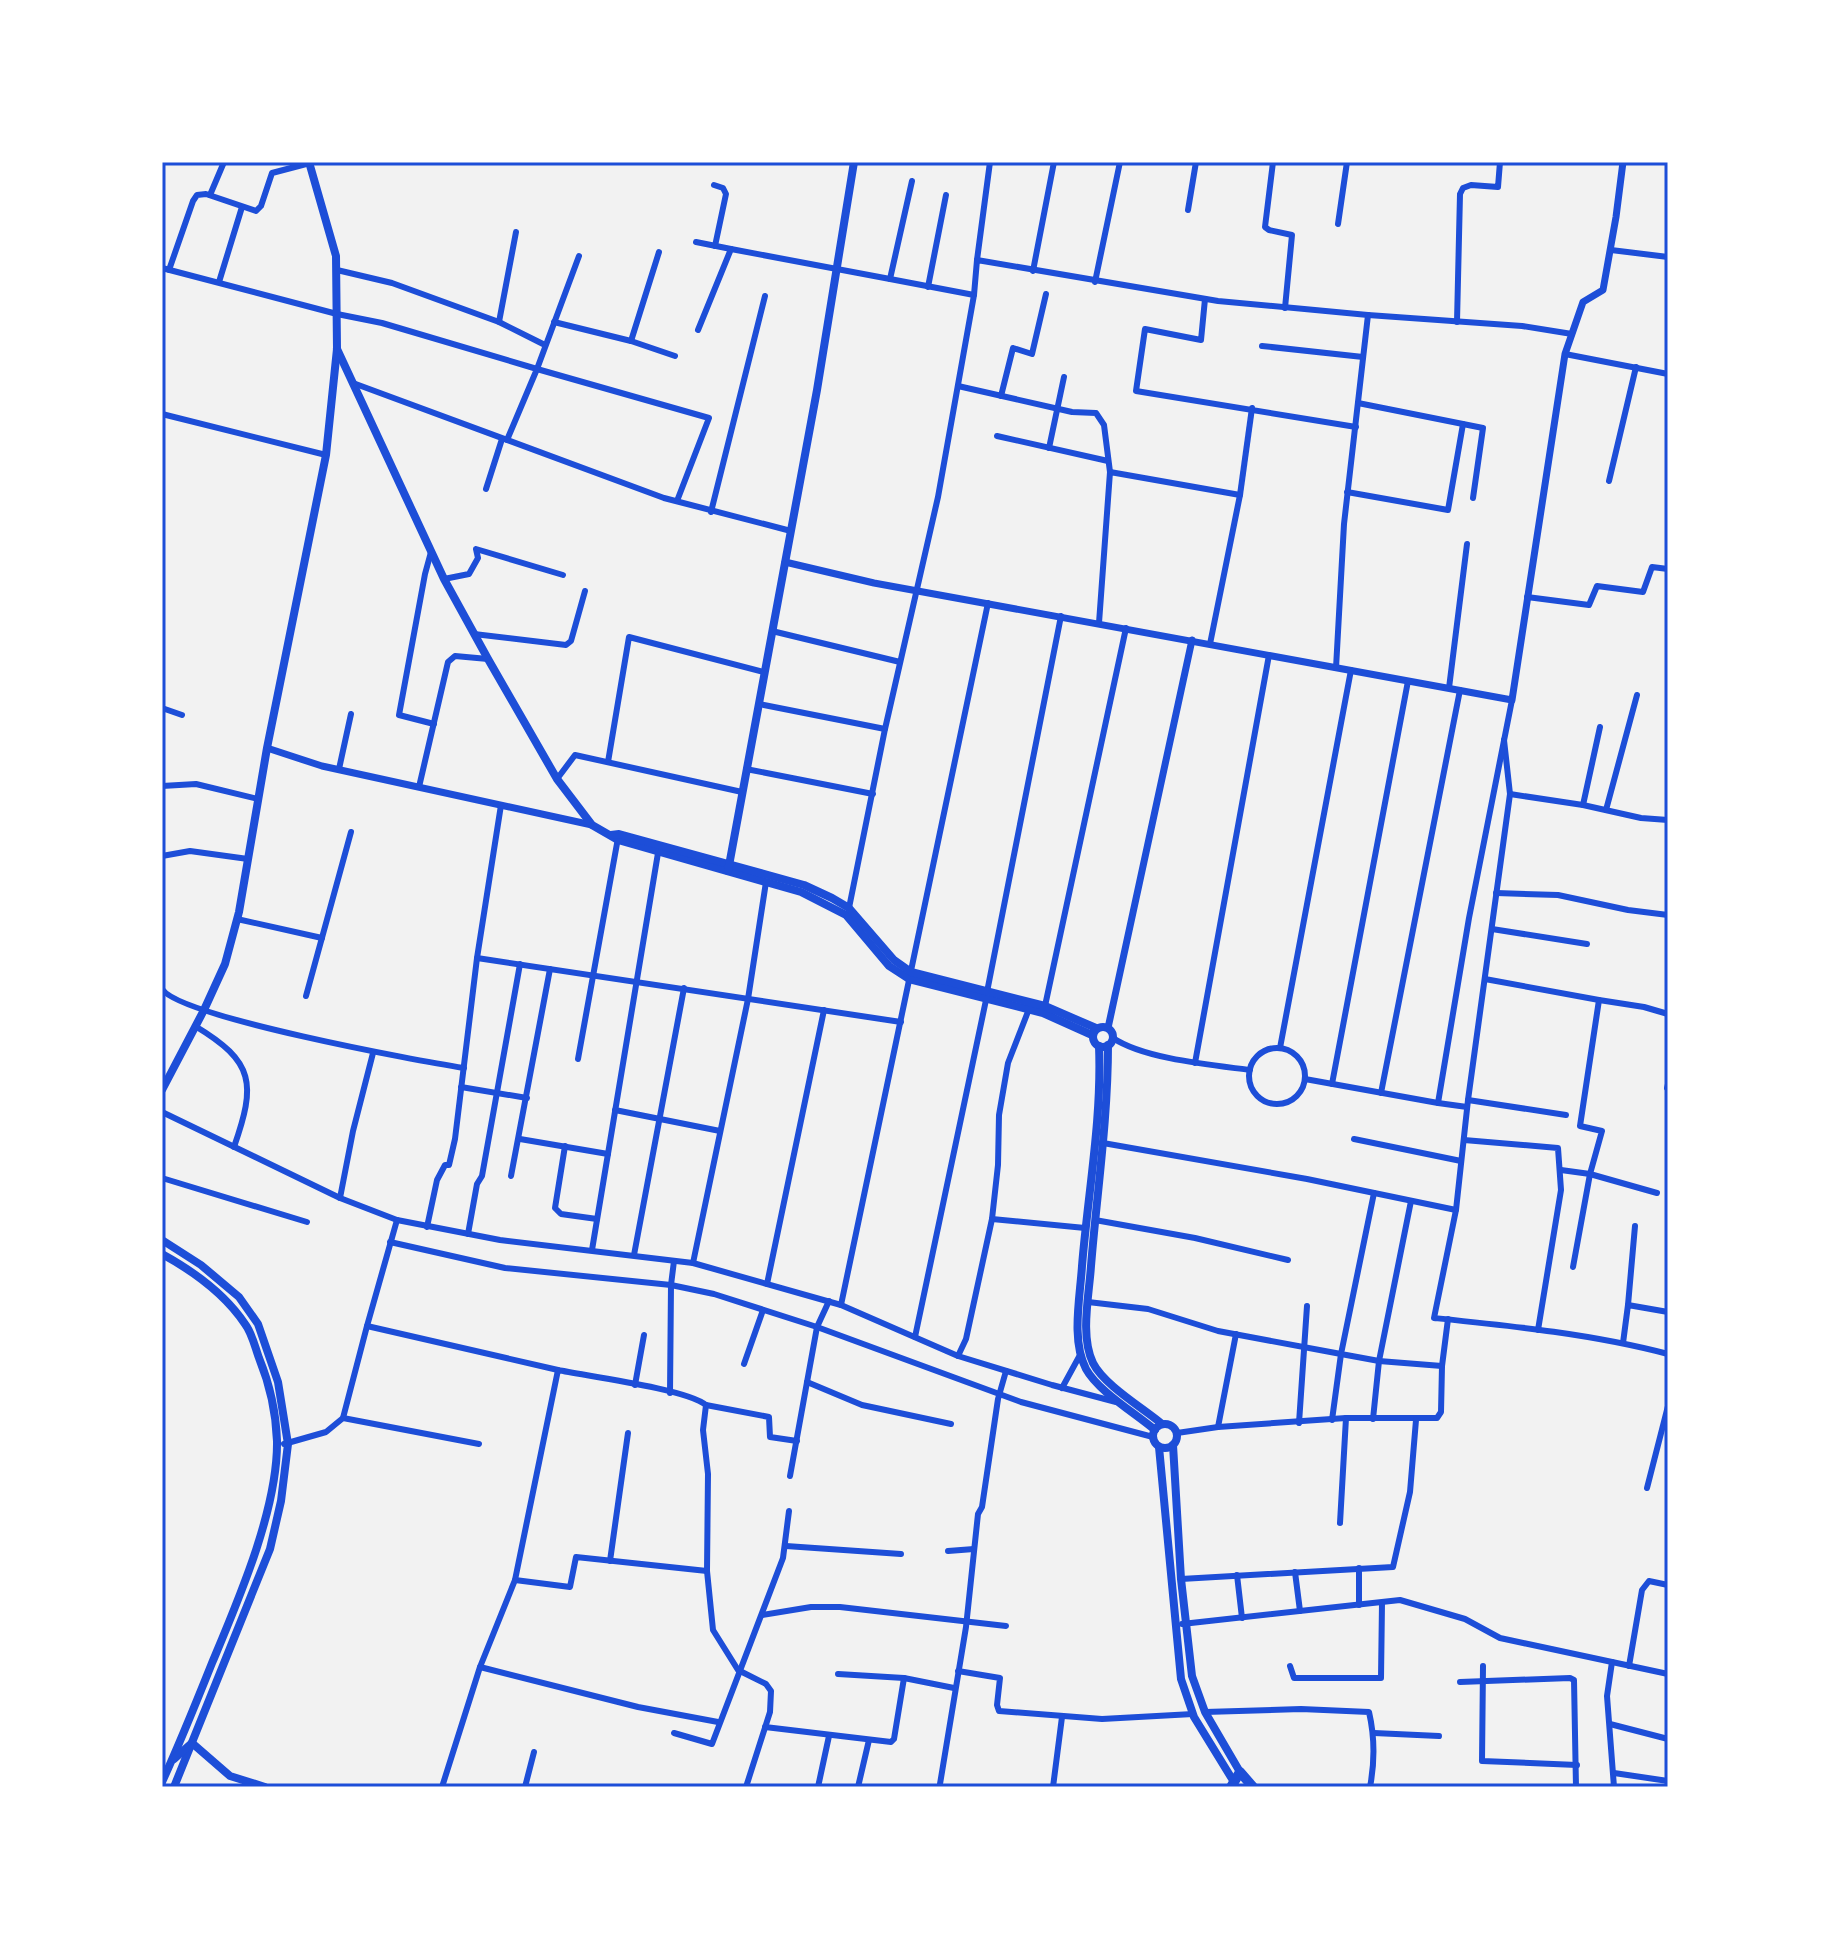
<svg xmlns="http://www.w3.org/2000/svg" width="1830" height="1949" font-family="'DM Sans',sans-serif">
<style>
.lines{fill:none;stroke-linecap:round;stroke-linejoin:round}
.minor{stroke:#1d4ed8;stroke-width:6}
.tertiary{stroke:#1d4ed8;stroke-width:7}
.secondary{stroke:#1d4ed8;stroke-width:8}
.trunk{stroke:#1d4ed8;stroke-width:10}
.neatline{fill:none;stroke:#1d4ed8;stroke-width:3}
</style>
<rect width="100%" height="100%" fill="#f2f2f2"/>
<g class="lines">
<!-- minor -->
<g class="minor">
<polyline points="1273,162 1265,227 1269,230 1292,235 1285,308"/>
<polyline points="714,185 723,188 726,194 715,246"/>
<polyline points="210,195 224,162"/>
<polyline points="1188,210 1196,162"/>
<polyline points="1338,224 1347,162"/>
<polyline points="696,242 731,249"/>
<polyline points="1611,250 1668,257"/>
<polyline points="579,256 537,369 709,418 677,501"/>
<polyline points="977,260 990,162"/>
<polyline points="162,268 337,314 382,323 537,369 507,440"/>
<polyline points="169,270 193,201 197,195 206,194 256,211 261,206 272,173 310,163"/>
<polyline points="337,270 392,283 499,322 545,345"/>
<polyline points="1033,271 1054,162"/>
<polyline points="890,279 974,295"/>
<polyline points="219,282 242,207"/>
<polyline points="1095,282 1120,162"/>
<polyline points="928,287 946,195"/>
<polyline points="1205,299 1201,340 1145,329 1136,391 1356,427"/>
<polyline points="1368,315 1522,326 1572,334"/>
<polyline points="499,322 516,232"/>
<polyline points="554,322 631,341 659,252"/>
<polyline points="1457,322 1460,194 1463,188 1471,185 1498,187 1500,162"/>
<polyline points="698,330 731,249 890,279 912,181"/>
<polyline points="631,341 675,356"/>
<polyline points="1262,346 1363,357"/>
<polyline points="1565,354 1668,374"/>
<polyline points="353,383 664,498 791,531"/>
<polyline points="958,386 1072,412 1096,413 1104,425 1110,472"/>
<polyline points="1001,396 1013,348 1032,354 1046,294"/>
<polyline points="1358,403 1483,428 1473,498"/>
<polyline points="162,414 326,455"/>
<polyline points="997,436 1108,461"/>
<polyline points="1049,448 1064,377"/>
<polyline points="1609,481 1636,367"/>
<polyline points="486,489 502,439"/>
<polyline points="1347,492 1448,510 1463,424"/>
<polyline points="1240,495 1252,408"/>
<polyline points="711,512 765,296"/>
<polyline points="431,552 425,574 399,715 434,724"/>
<polyline points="444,579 469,574 478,558 476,549 563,575"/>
<polyline points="1527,597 1589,605 1597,586 1643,592 1652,567 1668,569"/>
<polyline points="1099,623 1110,472 1240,495 1210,644"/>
<polyline points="772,631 900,662"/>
<polyline points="474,634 566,645 571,641 585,591"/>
<polyline points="1449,688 1467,544"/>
<polyline points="759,704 885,729"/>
<polyline points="162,708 182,715"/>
<path d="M1504 740 1510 794 1468 1100 1456 1210 1434 1318C1512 1326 1592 1334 1668 1354"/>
<polyline points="608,762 629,637 764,672"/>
<polyline points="339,769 351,714"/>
<polyline points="746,769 873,794"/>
<polyline points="557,779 575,755 742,792"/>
<polyline points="162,786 196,784 258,799"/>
<polyline points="419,787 448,662 455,656 488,659"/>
<polyline points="1510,794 1583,805 1641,818 1668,820"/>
<polyline points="501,805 477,958 901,1022"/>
<polyline points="1583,805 1600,727"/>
<polyline points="1606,810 1637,695"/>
<polyline points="162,856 190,851 248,859"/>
<polyline points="1496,893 1558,895 1628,910 1668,915"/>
<polyline points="849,908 885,729 938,497 974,295 977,260 1218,301 1368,315 1344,524 1336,668"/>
<polyline points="237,919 322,938"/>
<polyline points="1492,929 1587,944"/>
<polyline points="1485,979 1599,1000 1580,1126 1602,1131 1590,1174 1573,1267"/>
<path d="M162 989C180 1017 419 1061 464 1068"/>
<polyline points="987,992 1061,616"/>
<polyline points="306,996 351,832"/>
<polyline points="1599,1000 1644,1007 1668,1014"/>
<polyline points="1045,1006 1126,628"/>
<path d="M195 1026C255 1062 256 1084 234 1147"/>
<path d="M1113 1038C1144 1059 1212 1065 1250 1070"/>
<polyline points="1280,1048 1351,670"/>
<circle cx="1277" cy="1076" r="28"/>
<polyline points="578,1059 618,838"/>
<polyline points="1195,1063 1269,655"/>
<polyline points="1305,1079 1438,1103 1469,918 1512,700"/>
<polyline points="1332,1084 1408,681"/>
<polyline points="461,1087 527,1098"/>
<polyline points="1667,1088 1668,1084"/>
<polyline points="1381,1093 1460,690"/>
<polyline points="1468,1100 1566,1115"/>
<polyline points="1438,1103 1467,1107"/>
<polyline points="615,1110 720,1131"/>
<polyline points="162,1112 340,1198 397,1220 500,1240 693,1263 841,1305 958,1356 1052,1385 1116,1402"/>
<polyline points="520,1139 608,1154"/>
<polyline points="1354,1139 1461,1161"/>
<polyline points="1464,1140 1558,1148 1561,1190 1538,1330"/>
<polyline points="1103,1143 1307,1179 1456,1210"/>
<polyline points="565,1146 555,1208 561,1214 597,1219"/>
<polyline points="1561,1170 1590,1174 1657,1193"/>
<polyline points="511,1176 550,969"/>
<polyline points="162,1178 307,1222"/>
<polyline points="1374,1193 1341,1354 1379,1361 1442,1366"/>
<polyline points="340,1198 353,1131 373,1053"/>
<polyline points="992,1219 1085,1228"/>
<polyline points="397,1220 367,1326 558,1370"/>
<polyline points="1095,1220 1195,1238 1288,1260"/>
<polyline points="427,1227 437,1180 445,1165 449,1165 455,1139 477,958"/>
<polyline points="468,1234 477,1184 482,1176 520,964"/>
<polyline points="390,1242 505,1268 671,1285 714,1294 817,1327 1021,1402 1153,1437"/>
<polyline points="592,1250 658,853"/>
<polyline points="634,1255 684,988"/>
<polyline points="693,1263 748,999 766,882"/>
<polyline points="767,1284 824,1010"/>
<polyline points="1088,1302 1148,1309 1218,1331 1341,1354 1332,1420"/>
<polyline points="841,1305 988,603"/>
<polyline points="1628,1305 1635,1226"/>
<polyline points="915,1337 986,1000"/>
<polyline points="1623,1343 1628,1305 1668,1312"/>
<polyline points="958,1356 966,1339 992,1219 998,1165 999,1115 1008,1063 1029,1009"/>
<polyline points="744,1364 763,1310"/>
<polyline points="807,1382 862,1405 951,1424"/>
<polyline points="635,1385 644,1335"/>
<polyline points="1062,1388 1080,1355"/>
<polyline points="670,1393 671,1285 674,1261"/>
<polyline points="706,1405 769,1417 770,1437 797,1441"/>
<polyline points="343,1418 479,1444"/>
<polyline points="1373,1419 1379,1361 1411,1201"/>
<polyline points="1299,1423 1307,1306"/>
<polyline points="1218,1427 1236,1334"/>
<polyline points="1177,1433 1218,1427 1346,1418 1437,1418 1441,1412 1442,1366 1448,1319"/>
<polyline points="284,1444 326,1432 343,1418 367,1326"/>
<polyline points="790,1476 817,1327 829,1301"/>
<polyline points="1647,1488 1668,1406"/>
<polyline points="1340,1523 1346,1418"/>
<polyline points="786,1546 901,1554"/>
<polyline points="948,1551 974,1549"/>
<polyline points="610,1561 628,1433"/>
<polyline points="1295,1572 1300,1611"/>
<polyline points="1237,1575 1242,1618"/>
<polyline points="1181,1579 1393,1567 1410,1492 1416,1420"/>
<polyline points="515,1580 570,1587 576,1557 707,1571"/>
<polyline points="1359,1605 1359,1568"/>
<polyline points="762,1615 811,1607 840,1607 1006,1626"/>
<polyline points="1182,1624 1400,1600 1465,1619 1500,1638 1668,1674"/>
<polyline points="1612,1662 1607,1696 1614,1787"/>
<polyline points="1290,1666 1294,1678 1381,1678 1382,1603"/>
<polyline points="1483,1666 1482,1761 1577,1765"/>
<polyline points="1629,1666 1642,1590 1649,1581 1668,1585"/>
<polyline points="480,1667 638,1707 718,1722"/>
<polyline points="958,1671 1000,1678 997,1705 999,1711 1102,1719 1193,1714"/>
<polyline points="838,1674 904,1678 954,1688"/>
<polyline points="1460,1682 1570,1678 1574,1680 1576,1787"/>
<path d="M1205 1712 1301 1709 1369 1712C1375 1738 1375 1761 1370 1787"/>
<polyline points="1610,1724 1668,1739"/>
<polyline points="765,1727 891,1742 894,1739 904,1678"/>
<polyline points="674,1733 712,1744 783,1558 789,1511"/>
<polyline points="1374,1733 1439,1736"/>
<polyline points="1614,1773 1668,1781"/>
<polyline points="940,1784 966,1627 978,1514 982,1507 998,1399 1006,1371"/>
<path d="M442 1787 480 1667 515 1580 558 1370C587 1376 687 1389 706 1405L703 1430 708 1474 707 1571 713 1630 738 1670 766 1684 771 1691 770 1712 746 1787"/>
<polyline points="525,1787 534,1752"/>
<polyline points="818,1787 829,1736"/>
<polyline points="858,1787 869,1740"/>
<polyline points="1053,1787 1062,1717"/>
</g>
<!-- tertiary -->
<g class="tertiary">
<polyline points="785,562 874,583 1512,700 1565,354 1583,302 1603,290 1616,217 1623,162"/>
<polyline points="267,748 322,766 592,825"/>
<polyline points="1108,1028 1192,640"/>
</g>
<!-- secondary -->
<g class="secondary">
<polyline points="337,349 444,579 488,659 557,779 592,825 618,840 801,892 846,915 889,966 909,979 1043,1013 1092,1035"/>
<polyline points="611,835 619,834 804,885 832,898 849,908 894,960 911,972 1045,1006 1096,1028"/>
<polyline points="728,871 817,390 854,162"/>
<circle cx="1103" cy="1037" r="10"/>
<path d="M1108 1045C1108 1119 1097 1192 1091 1266 1089 1296 1080 1336 1093 1363 1104 1385 1143 1408 1162 1424"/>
<path d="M1099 1046C1102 1119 1088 1193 1082 1266 1080 1298 1071 1340 1086 1369 1098 1391 1135 1413 1155 1430"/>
<polyline points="162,1090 204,1010 225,964 239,912 267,748 326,455 337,349 336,256 309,162"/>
<polyline points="162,1240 201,1265 239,1297 258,1324 278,1382 288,1444 281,1501 270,1549 174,1787"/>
<path d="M162 1254C193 1271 225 1294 245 1324 252 1333 255 1347 259 1358 270 1385 276 1413 277 1441 278 1509 238 1601 212 1663 196 1703 180 1743 162 1782"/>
<circle cx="1165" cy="1436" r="12"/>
<polyline points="1173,1445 1181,1579 1192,1676 1205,1712 1240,1772"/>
<polyline points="1159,1447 1181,1679 1194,1717 1234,1782"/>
<polyline points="174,1759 192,1743 230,1776 265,1787"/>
</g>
<!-- trunk -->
<polyline class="trunk" points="1231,1787 1240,1772 1253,1787"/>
</g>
<!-- border -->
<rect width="1830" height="1949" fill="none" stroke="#ffffff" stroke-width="328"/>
<rect x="164" y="164" width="1502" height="1621" class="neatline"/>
</svg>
